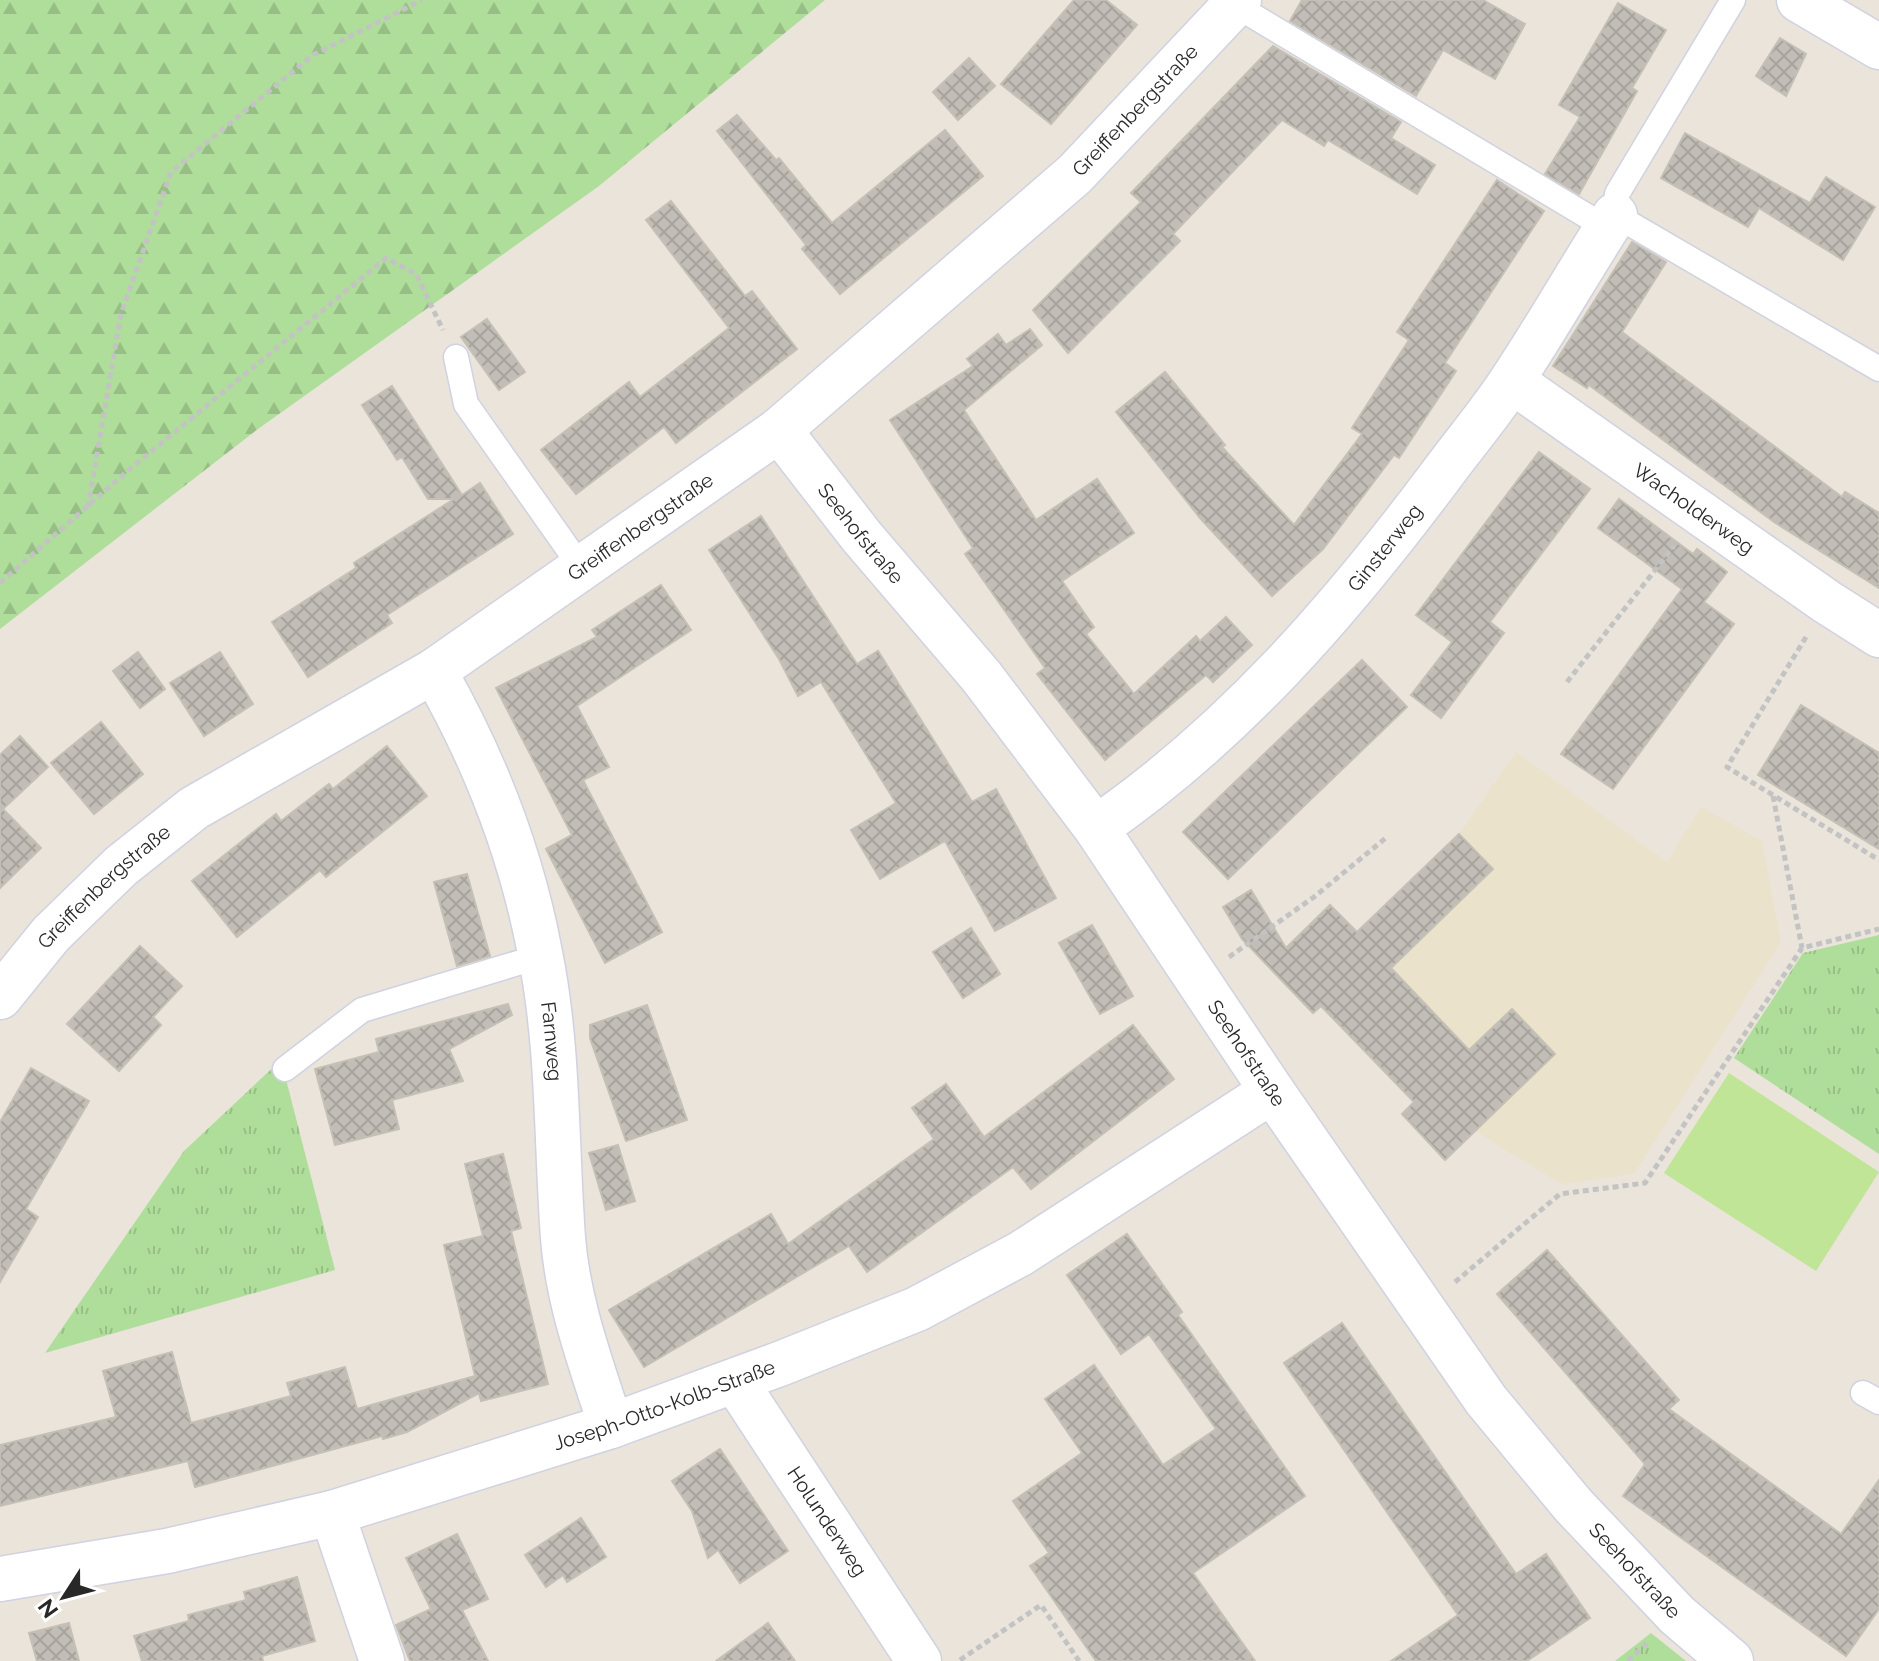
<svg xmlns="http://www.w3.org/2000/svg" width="1879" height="1661" font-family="Raleway,sans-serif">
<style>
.education{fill:#ebe2cb}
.forest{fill:url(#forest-firs)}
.park{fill:url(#park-tufts)}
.pitch{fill:#c0e596}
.building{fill:url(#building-cross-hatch);stroke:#c5c0b5;stroke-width:2}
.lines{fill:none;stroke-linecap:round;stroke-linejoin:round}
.service-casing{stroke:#d0d2e1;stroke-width:27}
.minor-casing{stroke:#d0d2e1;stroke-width:47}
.path{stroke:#c3c3c3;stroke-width:5;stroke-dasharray:6 4;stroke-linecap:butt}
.service{stroke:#fff;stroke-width:24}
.minor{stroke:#fff;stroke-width:44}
.labels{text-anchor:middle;stroke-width:8;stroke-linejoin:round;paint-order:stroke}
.street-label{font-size:20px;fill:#282828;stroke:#fff}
</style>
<defs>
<pattern id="forest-firs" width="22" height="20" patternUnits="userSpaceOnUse" patternTransform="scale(2)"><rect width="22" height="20" fill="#aede9a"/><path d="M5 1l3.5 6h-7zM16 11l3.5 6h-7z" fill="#96be85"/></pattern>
<pattern id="park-tufts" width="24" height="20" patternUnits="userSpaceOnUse" patternTransform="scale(2)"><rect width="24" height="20" fill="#aede9a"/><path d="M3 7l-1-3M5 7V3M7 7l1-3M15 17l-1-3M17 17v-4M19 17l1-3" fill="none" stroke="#96be85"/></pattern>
<pattern id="building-cross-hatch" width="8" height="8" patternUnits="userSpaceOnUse" patternTransform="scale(2)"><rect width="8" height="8" fill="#c2beb7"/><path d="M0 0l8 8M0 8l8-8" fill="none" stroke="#a7a39d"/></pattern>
</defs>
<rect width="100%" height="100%" fill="#eae4db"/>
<!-- education -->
<polygon class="education" points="1516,752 1667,862 1701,807 1762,841 1781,942 1634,1174 1561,1184 1475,1131 1445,1160 1402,1114 1414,1101 1322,1006 1313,1013 1267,965 1330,905 1357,932 1459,834"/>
<!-- forest -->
<polygon class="forest" points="0,0 825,0 599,186 258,429 0,629"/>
<!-- park -->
<g class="park">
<polygon points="1879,935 1879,1154 1734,1058 1803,953"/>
<polygon points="281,1060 335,1270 45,1353 184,1151"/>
<polygon points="1651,1633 1686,1661 1615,1661"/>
</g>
<!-- pitch -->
<polygon class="pitch" points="1729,1073 1879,1172 1816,1271 1664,1173"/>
<!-- building -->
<g class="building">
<polygon points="1074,0 1106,0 1137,25 1051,124 1001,84"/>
<polygon points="1302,0 1483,0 1525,24 1495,79 1443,50 1416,96 1290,21"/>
<polygon points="1618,3 1666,30 1632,88 1637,91 1579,194 1545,174 1580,117 1559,105"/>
<polygon points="1780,38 1806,54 1786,96 1756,76"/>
<polygon points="1273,46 1401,122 1391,138 1435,165 1417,194 1328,140 1324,146 1282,120 1173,234 1180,241 1068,353 1033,310 1141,202 1131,193"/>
<polygon points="969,58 995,86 958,120 933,92"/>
<polygon points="737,115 776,160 779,158 832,223 945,130 983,176 840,294 802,249 806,245 717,131"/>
<polygon points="1685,133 1810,203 1826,177 1875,207 1843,260 1759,208 1748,227 1661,178"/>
<polygon points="1497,180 1544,211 1445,363 1456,371 1399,458 1394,455 1323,549 1272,596 1200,518 1116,412 1165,372 1225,445 1222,447 1294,525 1362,434 1352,428 1409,340 1397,332"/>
<polygon points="671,201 745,296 752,291 797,349 676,443 664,427 576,494 541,450 629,382 640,397 729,328 646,220"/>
<polygon points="1632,242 1666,262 1622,332 1842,497 1845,492 1879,513 1879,588 1774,522 1589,385 1587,388 1553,366"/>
<polygon points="487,319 525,372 499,390 461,337"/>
<polygon points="1030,329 1042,345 964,410 1036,520 1097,479 1134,533 1062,581 1094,627 1086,634 1134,694 1196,636 1200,641 1226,617 1252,645 1213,682 1206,675 1105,760 1037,674 1045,668 965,554 973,548 890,420 973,366 967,359 998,334 1006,345"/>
<polygon points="392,386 462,495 480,483 513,534 387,615 392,623 308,677 272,622 356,568 354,563 454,499 428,499 402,457 397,460 362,405"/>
<polygon points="1539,452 1590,489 1490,622 1504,633 1441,718 1411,695 1452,642 1416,615"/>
<polygon points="1619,499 1693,554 1697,549 1727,572 1704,602 1734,624 1613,789 1561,754 1682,589 1598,528"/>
<polygon points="761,516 857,664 878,651 972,802 996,789 1056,898 995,931 945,841 880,879 851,830 896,803 821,682 798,696 779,659 709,550"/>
<polygon points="661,585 691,630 577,706 609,767 583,780 662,932 605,963 546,849 572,835 496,688 597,637 592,630"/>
<polygon points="138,652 165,689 140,708 113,671"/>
<polygon points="220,652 253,704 204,736 170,683"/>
<polygon points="1362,660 1407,707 1228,879 1183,832"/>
<polygon points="1801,705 1879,753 1879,849 1758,775"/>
<polygon points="101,722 143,774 94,814 51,763"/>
<polygon points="20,736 48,767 3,809 41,848 0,888 0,755"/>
<polygon points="387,746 427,796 326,877 320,870 237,937 192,881 276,814 281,821 329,784 333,789"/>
<polygon points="1459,834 1493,869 1391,968 1469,1050 1512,1009 1555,1054 1445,1160 1402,1114 1414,1102 1321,1006 1313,1013 1242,939 1223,907 1251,890 1286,948 1330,905 1357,932"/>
<polygon points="467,874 490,956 457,966 434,882"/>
<polygon points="1092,925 1133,996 1100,1014 1059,943"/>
<polygon points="971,928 1000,974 963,998 933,952"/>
<polygon points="140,946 182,986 153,1017 161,1025 119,1071 67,1024"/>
<polygon points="508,1004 512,1015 449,1049 463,1081 392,1100 399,1129 335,1145 315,1069 379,1052 376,1039"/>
<polygon points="647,1005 687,1120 626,1141 590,1038 590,1025"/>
<polygon points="1133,1025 1174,1079 1031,1189 1013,1167 867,1272 849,1246 644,1367 609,1310 771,1214 788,1244 934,1139 912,1108 946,1084 984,1137"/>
<polygon points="31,1068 89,1101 26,1209 38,1217 0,1282 0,1122"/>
<polygon points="618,1145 635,1201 606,1210 589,1153"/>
<polygon points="503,1154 521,1228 511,1231 548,1384 481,1401 479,1393 407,1432 383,1439 382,1436 195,1487 188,1461 0,1506 0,1445 116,1417 103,1371 172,1352 191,1423 291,1396 287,1383 345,1367 357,1409 475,1376 444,1245 483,1236 465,1164"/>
<polygon points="1127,1234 1182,1312 1178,1315 1305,1496 1193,1573 1255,1661 1096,1661 1030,1566 1049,1553 1013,1501 1082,1453 1045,1399 1094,1365 1163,1465 1216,1429 1149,1334 1121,1354 1067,1275"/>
<polygon points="1547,1250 1679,1400 1669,1409 1841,1534 1879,1480 1879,1609 1846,1656 1623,1496 1645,1464 1497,1294"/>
<polygon points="1342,1323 1516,1574 1546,1554 1590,1618 1527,1661 1391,1661 1458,1615 1284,1363"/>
<polygon points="720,1449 788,1551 740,1583 718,1550 708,1558 692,1511 672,1481"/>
<polygon points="581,1518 606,1557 567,1582 563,1575 546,1587 525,1555"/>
<polygon points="457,1534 488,1599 462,1610 488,1661 410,1661 396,1625 431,1609 406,1558"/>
<polygon points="297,1577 315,1641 262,1656 263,1661 142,1661 134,1636 189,1621 188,1615 246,1600 244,1592"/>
<polygon points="69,1623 79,1661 37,1661 29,1633"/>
<polygon points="768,1623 795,1661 716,1661"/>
</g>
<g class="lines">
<!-- service casing -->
<g class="service-casing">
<g id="service">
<polyline points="1733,0 1617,194 1615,215 1879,369"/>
<polyline points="1235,5 1607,228"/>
<polyline points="456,357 466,404 583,570"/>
<polyline points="285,1069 362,1010 541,956"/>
<polyline points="1863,1393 1879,1402"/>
</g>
</g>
<!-- minor casing -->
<g class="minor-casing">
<g id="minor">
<polyline points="1799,0 1879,47"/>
<path id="s1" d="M1512 381 1827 602 1879 635"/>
<path id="s2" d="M779 430 862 537 981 676 1096 828 1272 1091 1486 1400 1573 1505 1677 1615 1731 1661"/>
<path id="s3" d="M434 671C485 760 521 852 540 953 559 1047 556 1143 563 1238 568 1303 591 1364 611 1426"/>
<path id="s4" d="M1096 828C1233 734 1340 610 1439 478 1463 445 1490 414 1512 380 1548 326 1580 269 1615 215"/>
<path id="s5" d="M0 997 51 934 121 866 194 808 434 671 779 430 1075 174 1239 0"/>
<path id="s6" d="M735 1381 919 1661"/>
<polyline points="332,1513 382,1661"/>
<path id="s7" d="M0 1579 167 1551 332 1513 611 1426 782 1363 917 1309 1020 1254 1272 1091"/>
</g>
</g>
<!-- path -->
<g class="path">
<polyline points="88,507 121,314 171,172 313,55 422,0"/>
<polyline points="0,583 130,469 386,258 416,274 443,330"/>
<polyline points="1806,637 1727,767 1879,860"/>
<polyline points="1567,682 1674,546"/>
<polyline points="1773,796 1802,948"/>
<polyline points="1229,957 1314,897 1387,837"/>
<polyline points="1455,1282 1560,1194 1645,1183 1802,948 1879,929"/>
<polyline points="960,1660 1041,1605 1079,1661"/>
<polyline points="1628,1661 1647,1643"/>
</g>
<!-- service -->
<use href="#service" class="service"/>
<!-- minor -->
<use href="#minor" class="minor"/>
</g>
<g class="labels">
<!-- street labels -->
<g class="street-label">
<text dy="7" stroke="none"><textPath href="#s5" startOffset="1448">Greiffenbergstraße</textPath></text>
<text dy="7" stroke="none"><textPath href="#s1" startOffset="222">Wacholderweg</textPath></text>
<text dy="7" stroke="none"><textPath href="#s5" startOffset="800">Greiffenbergstraße</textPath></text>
<text dy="7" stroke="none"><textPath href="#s2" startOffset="132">Seehofstraße</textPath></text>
<text dy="7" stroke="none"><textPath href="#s4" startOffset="404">Ginsterweg</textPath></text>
<text dy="7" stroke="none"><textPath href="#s5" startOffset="152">Greiffenbergstraße</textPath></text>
<text dy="7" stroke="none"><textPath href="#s3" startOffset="392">Farnweg</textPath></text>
<text dy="7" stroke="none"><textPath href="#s2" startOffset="780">Seehofstraße</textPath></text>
<text dy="7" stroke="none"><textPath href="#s7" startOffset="688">Joseph-Otto-Kolb-Straße</textPath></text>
<text dy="7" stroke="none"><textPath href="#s6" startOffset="168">Holunderweg</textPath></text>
<text dy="7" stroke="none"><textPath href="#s2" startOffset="1428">Seehofstraße</textPath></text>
</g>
</g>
<!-- north arrow -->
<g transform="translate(64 1597) rotate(234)" stroke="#ffffff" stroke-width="6" paint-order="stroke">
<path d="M0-6L14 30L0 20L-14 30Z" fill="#282828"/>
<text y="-12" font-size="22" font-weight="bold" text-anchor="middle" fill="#282828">N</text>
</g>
</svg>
